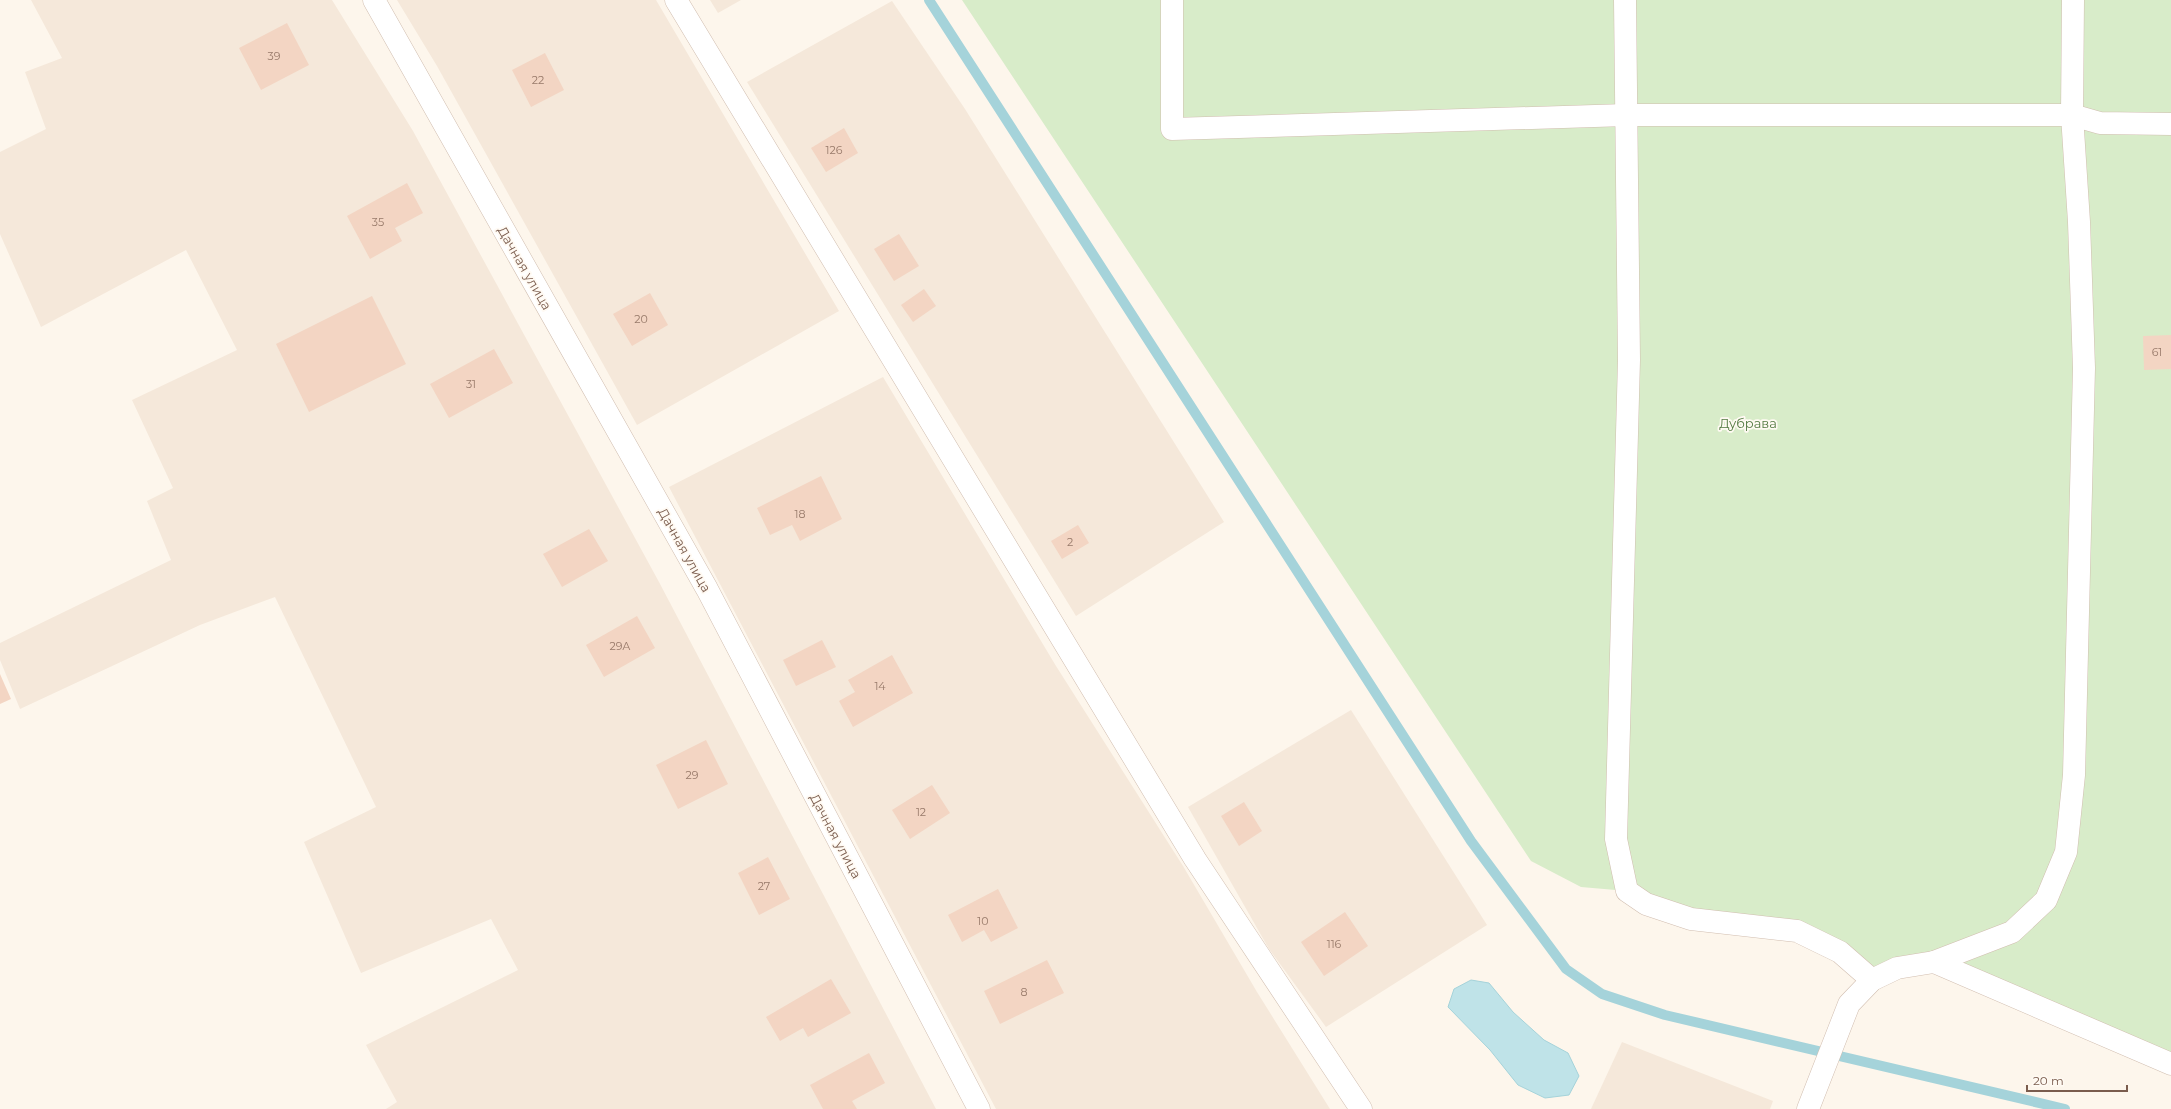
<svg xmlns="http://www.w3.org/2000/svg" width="2171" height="1109" font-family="Montserrat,sans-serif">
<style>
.residential{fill:#f5e8da}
.green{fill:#d8ecc9}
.water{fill:#bfe3e8;stroke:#a5d3da}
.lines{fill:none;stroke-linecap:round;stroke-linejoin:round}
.stream{stroke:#a5d3da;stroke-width:10}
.building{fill:#f3d5c3}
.minor-casing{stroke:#d1beb0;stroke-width:23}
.minor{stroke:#fff;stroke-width:22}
.labels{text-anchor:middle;stroke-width:3.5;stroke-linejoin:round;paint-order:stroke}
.number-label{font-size:11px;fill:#987a6a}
.street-label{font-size:13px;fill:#7a5c4d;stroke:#fffaf3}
.park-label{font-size:13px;fill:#537a41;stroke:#fffaf3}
</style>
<rect width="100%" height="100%" fill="#fdf6ec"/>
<!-- residential -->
<g class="residential">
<polygon points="31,0 332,0 413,131 659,582 936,1109 386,1109 397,1102 366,1045 518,970 491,919 361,973 304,842 376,807 275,597 200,625 20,709 0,660 0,643 171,560 147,501 173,488 132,400 237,350 186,250 41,327 0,234 0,152 46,129 25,72 62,58"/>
<polygon points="397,0 656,0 839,311 637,425 437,66"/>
<polygon points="710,0 741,0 718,13"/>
<polygon points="892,1 965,109 1224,522 1076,616 747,82"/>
<polygon points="883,377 1056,666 1183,866 1257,992 1330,1109 996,1109 669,487"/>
<polygon points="1351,710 1487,925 1326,1027 1269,949 1188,807"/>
<polygon points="1622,1042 1773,1101 1770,1109 1591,1109"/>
</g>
<!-- green -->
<polygon class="green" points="962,0 2171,0 2171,1064 1934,962 1872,980 1840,952 1691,919 1627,891 1581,887 1531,861"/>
<!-- water -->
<polygon class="water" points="1471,980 1489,983 1513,1012 1544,1040 1568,1053 1579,1076 1569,1095 1545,1098 1518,1085 1490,1050 1448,1007 1454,989"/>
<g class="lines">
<!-- stream -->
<polyline class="stream" points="929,0 1471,841 1566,969 1602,994 1665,1015 2065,1109"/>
</g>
<!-- building -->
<g class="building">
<polygon points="287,23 309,65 261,90 239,48"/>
<polygon points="545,53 564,90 531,107 512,70"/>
<polygon points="844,128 858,153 826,172 811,148"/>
<polygon points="407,183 423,213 395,228 402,241 370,259 347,216"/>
<polygon points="899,234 919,266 894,281 874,249"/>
<polygon points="924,289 936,306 913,322 901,305"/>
<polygon points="650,293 668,325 632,346 613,314"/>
<polygon points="372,296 406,364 309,412 276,344"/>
<polygon points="2171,335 2171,369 2144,370 2143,336"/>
<polygon points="494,349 513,383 449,418 430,384"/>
<polygon points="821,476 842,519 800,541 792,525 770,535 757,508"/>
<polygon points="1078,525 1089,543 1062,559 1051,541"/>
<polygon points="589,529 608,561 562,587 543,554"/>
<polygon points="637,616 655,648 604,677 586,645"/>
<polygon points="822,640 836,667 796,686 783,660"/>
<polygon points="892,655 913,693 853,727 839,701 855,692 848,680"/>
<polygon points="0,674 11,699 0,704"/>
<polygon points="706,740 728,784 678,809 656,765"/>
<polygon points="932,785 950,813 910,839 892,810"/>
<polygon points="1244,802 1262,831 1239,846 1221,816"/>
<polygon points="768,857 790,899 759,915 738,873"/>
<polygon points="998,889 1018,928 991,942 984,930 962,942 948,915"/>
<polygon points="1345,912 1368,946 1324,976 1301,942"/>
<polygon points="1047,960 1064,993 1000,1024 984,991"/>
<polygon points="831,979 851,1013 808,1037 803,1028 780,1041 766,1017"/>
<polygon points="869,1053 885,1083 852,1101 857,1109 823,1109 810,1085"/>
</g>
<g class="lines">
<!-- minor casing -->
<g class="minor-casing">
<g id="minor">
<polyline points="374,0 707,589 979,1109"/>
<polyline points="676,0 1195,859 1361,1109"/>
<polyline points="1172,0 1172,129 1626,115 2072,115 2100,123 2171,124"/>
<polyline points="1625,0 1629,360 1616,839 1627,891 1646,904 1691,919 1797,931 1840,952 1872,980"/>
<polyline points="1934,962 2171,1064"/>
<polyline points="1808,1109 1849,1004 1872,980 1897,968 1934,962 2012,932 2046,900 2066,852 2074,775 2084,368 2079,222 2072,115 2073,0"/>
</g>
</g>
<!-- minor -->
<use href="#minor" class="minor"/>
</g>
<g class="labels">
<!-- number labels -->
<g class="number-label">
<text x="274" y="60">39</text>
<text x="538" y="84">22</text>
<text x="834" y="154">126</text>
<text x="378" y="226">35</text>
<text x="641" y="323">20</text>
<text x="2157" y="356">61</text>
<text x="471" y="388">31</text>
<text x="800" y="518">18</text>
<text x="1070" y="546">2</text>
<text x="620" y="650">29А</text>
<text x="880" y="690">14</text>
<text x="692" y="779">29</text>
<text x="921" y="816">12</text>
<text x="764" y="890">27</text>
<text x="983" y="925">10</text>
<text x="1334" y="948">116</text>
<text x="1024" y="996">8</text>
</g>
<!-- street labels -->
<g class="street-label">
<text transform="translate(525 268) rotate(60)" y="5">Дачная улица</text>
<text transform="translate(685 550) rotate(61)" y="5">Дачная улица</text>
<text transform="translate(836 836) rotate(62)" y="5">Дачная улица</text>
</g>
<!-- park labels -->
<g class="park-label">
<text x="1748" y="428">Дубрава</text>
</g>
</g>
<!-- scale -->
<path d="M2027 1085v6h100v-6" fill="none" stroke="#7a5c4d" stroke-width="2"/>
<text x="2033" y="1085" font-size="12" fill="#7a5c4d" stroke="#fffaf3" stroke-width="3" paint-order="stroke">20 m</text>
</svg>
